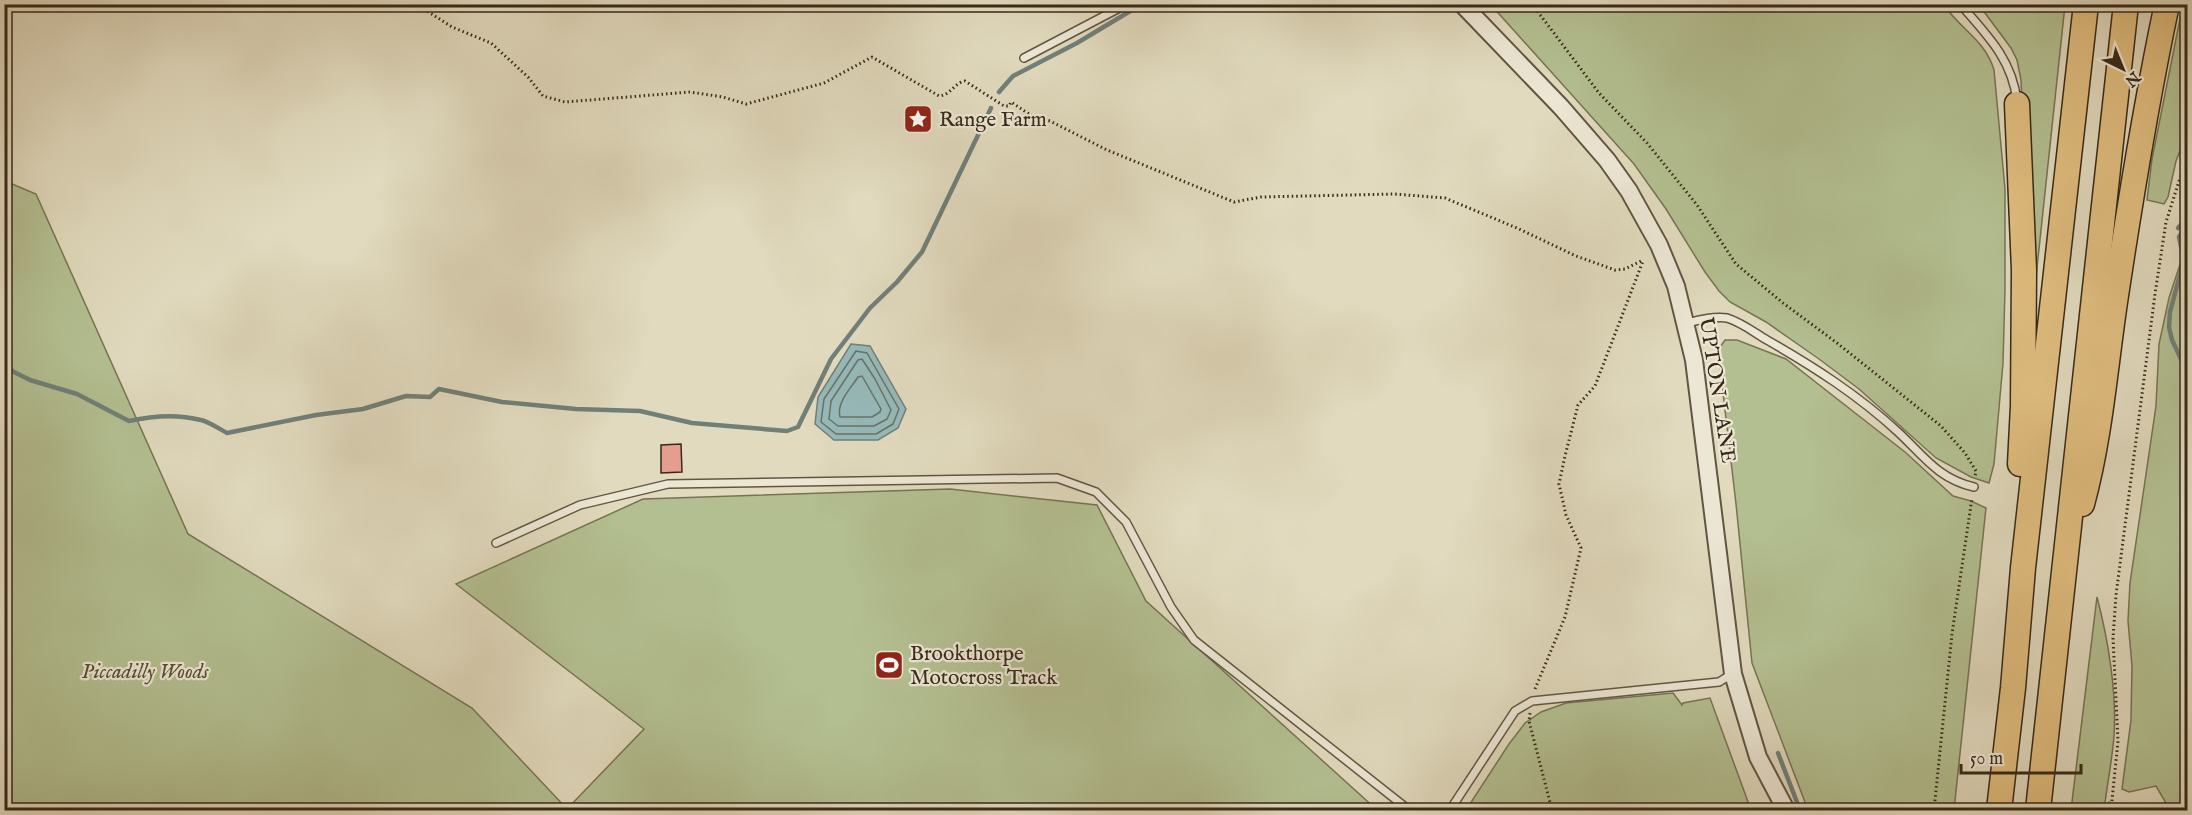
<svg xmlns="http://www.w3.org/2000/svg" width="2192" height="815" font-family="'IM FELL English',serif">
<style>
.green{fill:#b3bf91;stroke:#767454;stroke-width:1.5}
.water{fill:#96b9b9;stroke:#708079;stroke-width:1.5}
.lines{fill:none;stroke-linecap:round;stroke-linejoin:round}
.shore{stroke:#677268;stroke-width:1.5}
.stream{stroke:#708079;stroke-width:4.5}
.building{fill:#e59e8e;stroke:#382a18;stroke-width:1.5}
.service-casing{stroke:#625642;stroke-width:10}
.tertiary-casing{stroke:#625642;stroke-width:20}
.motorway-casing{stroke:#382a18;stroke-width:27}
.path{stroke:#382a18;stroke-width:3;stroke-dasharray:1.5 3;stroke-linecap:butt}
.service{stroke:#ece7d5;stroke-width:7}
.tertiary{stroke:#ece7d5;stroke-width:16}
.motorway{stroke:#e0bd7f;stroke-width:24}
.labels{text-anchor:middle;stroke-width:4.5;stroke-linejoin:round;paint-order:stroke}
.poi-label{font-size:21px;fill:#382a18;stroke:#ece7d5;text-anchor:start}
.street-label{font-size:21px;fill:#382a18;stroke:#ece7d5}
.park-label{font-size:21px;font-style:italic;fill:#574f36;stroke:#ece7d5}
</style>
<rect width="100%" height="100%" fill="#e1dabe"/>
<filter id="stains"><feTurbulence type="fractalNoise" baseFrequency=".00333" numOctaves="4"/><feColorMatrix values="0 0 0 0 .2 0 0 0 0 .09 0 0 0 0 .02 0 0 0 .5 -.17"/></filter>
<radialGradient id="worn" r=".72"><stop offset=".6" stop-color="#630" stop-opacity="0"/><stop offset="1" stop-color="#630" stop-opacity=".3"/></radialGradient>
<!-- green -->
<g class="green">
<path d="M1491 5H1944C1961 30 1985 40 1994 70L2005 189V289L2003 363 1994 464 1989 483 1971 477 1936 458 1859 389 1819 359 1766 322 1730 302 1719 291 1705 272 1666 209 1634 164Z"/>
<polygon points="1979,5 2065,5 2036,277 2030,276 2021,80 2017,60 2011,48"/>
<polygon points="2180,5 2187,5 2187,133 2176,161 2168,197 2164,204 2147,200 2152,159 2182,9 2179,8"/>
<polygon points="5,181 36,194 188,534 472,708 567,809 644,729 456,584 643,499 950,489 1097,505 1146,601 1377,810 9,810 4,806"/>
<polygon points="2187,243 2188,810 2170,810 2156,786 2129,792 2122,789 2131,720 2132,666 2128,621 2130,583 2156,406 2159,344 2169,298"/>
<polygon points="1725,340 1737,340 1786,359 1905,452 1953,496 1971,501 1986,508 1954,810 1808,810 1752,663 1736,504 1718,350"/>
<path d="M2097 597C2108 639 2117 693 2114 736 2112 761 2107 786 2104 810H2071Z"/>
<polygon points="1673,693 1682,705 1683,703 1710,698 1751,810 1466,810 1509,744 1525,723 1541,712 1566,703"/>
</g>
<!-- water -->
<polygon class="water" points="851,344 870,346 906,409 898,428 878,440 834,440 815,424 818,397"/>
<g class="lines">
<!-- shore -->
<g class="shore">
<polygon points="856,351 867,353 899,409 893,424 876,434 836,434 821,422 824,399"/>
<polygon points="862,359 875,379 891,410 887,419 874,426 838,426 829,419 831,401 858,360"/>
<path d="M862 376 881 409 880 412 872 417H840C836 403 851 388 858 377Z"/>
</g>
<!-- stream -->
<g class="stream">
<polyline points="999,92 1013,76 1077,43 1142,4"/>
<polyline points="2188,218 2184,229 2179,237 2184,260 2170,312 2169,327 2172,340 2188,374"/>
<polyline points="2178,228 2186,219"/>
<path d="M4 356 12 371 30 380 77 394 129 421C151 416 178 414 201 420 210 422 219 429 227 433L316 415 363 409 406 396 430 397 439 389 502 402 576 409 640 411 692 423 787 431 798 427 831 359 870 308 897 282 922 252 991 108"/>
<polyline points="1778,753 1800,810"/>
</g>
</g>
<!-- building -->
<polygon class="building" points="681,444 682,472 661,473 661,445"/>
<g class="lines">
<!-- service casing -->
<g class="service-casing">
<g id="service">
<path d="M1960 4C1987 35 2012 59 2017 101"/>
<polyline points="1024,58 1127,4"/>
<path d="M1687 323C1699 320 1714 316 1727 318 1741 322 1755 333 1767 340 1814 367 1858 395 1898 432 1923 455 1938 479 1974 487"/>
<polyline points="496,543 580,505 668,484 1057,478 1096,492 1126,522 1171,607 1194,640 1409,810"/>
<polyline points="1450,810 1515,711 1532,701 1719,682 1732,674"/>
</g>
</g>
<!-- tertiary casing -->
<g class="tertiary-casing">
<polyline id="tertiary" points="1462,4 1561,107 1607,160 1629,191 1659,245 1676,286 1694,360 1733,674 1758,757 1786,810"/>
</g>
<!-- motorway casing -->
<g class="motorway-casing">
<g id="motorway">
<polyline points="2017,104 2024,270 2023,406 2020,464"/>
<path d="M2082 504C2100 438 2105 370 2115 302 2130 202 2146 103 2167 4"/>
<polyline points="1999,810 2013,688 2023,568 2086,4"/>
<polyline points="2038,810 2126,4"/>
</g>
</g>
<!-- path -->
<g class="path">
<path d="M416 4 452 27 491 43 528 77 543 96 565 102 690 92 723 97 746 104 824 83 872 57 939 96C951 95 954 83 965 81L1004 106H1009L1011 102 1032 116 1050 121 1107 150 1234 202 1261 197 1394 194 1445 198 1517 228 1576 256 1615 270 1625 269 1643 260"/>
<polyline points="1532,4 1599,93 1647,143 1697,205 1736,264 1783,303 1837,343 1941,426 1965,453 1976,471 1975,477"/>
<polyline points="1535,689 1565,617 1581,548 1566,515 1559,484 1565,456 1578,405 1595,386 1643,261"/>
<polyline points="1530,713 1529,721 1552,810"/>
<polyline points="1934,810 1952,634 1972,498"/>
<polyline points="2107,810 2106,806 2110,802"/>
<polyline points="2111,810 2118,741 2113,638 2116,595 2155,294 2166,222 2188,153"/>
</g>
<!-- service -->
<use href="#service" class="service"/>
<!-- tertiary -->
<use href="#tertiary" class="tertiary"/>
<!-- motorway -->
<use href="#motorway" class="motorway"/>
</g>
<!-- icons -->
<defs>
<g id="sight-square" transform="scale(1.5)"><rect x="-9" y="-9" width="18" height="18" rx="4" fill="#8f2418" stroke="#ece7d5"/><path d="M0-6L1.8-2.2L6-1.7L2.9 1.2L3.7 5.4L0 3.3L-3.7 5.4L-2.9 1.2L-6-1.7L-1.8-2.2Z" fill="#fff"/></g>
<g id="stadium-square" transform="scale(1.5)"><rect x="-9" y="-9" width="18" height="18" rx="4" fill="#8f2418" stroke="#ece7d5"/><path d="M0-5a6.5 5 0 1 0 0 10a6.5 5 0 1 0 0-10ZM-3.5-1.8h7v3.6h-7Z" fill="#fff"/></g>
</defs>
<g fill-rule="evenodd">
<use href="#sight-square" x="918" y="119"/>
<use href="#stadium-square" x="889" y="665"/>
</g>
<g class="labels">
<!-- poi labels -->
<g class="poi-label">
<text x="939" y="126">Range Farm</text>
<text x="910" y="660">Brookthorpe<tspan x="910" dy="24">Motocross Track</tspan></text>
</g>
<!-- street labels -->
<g class="street-label">
<text transform="translate(1718 390) rotate(81)" y="7">UPTON LANE</text>
</g>
<!-- park labels -->
<g class="park-label">
<text x="145" y="678">Piccadilly Woods</text>
</g>
</g>
<!-- margin -->
<rect width="2192" height="815" fill="none" stroke="#e1dabe" stroke-width="24"/>
<rect x="6" y="6" width="2180" height="803" fill="none" stroke="#382a18" stroke-width="3"/>
<rect x="12" y="12" width="2168" height="791" fill="none" stroke="#382a18" stroke-width="1.5"/>
<!-- north arrow -->
<g transform="translate(2123 69) rotate(137)" stroke="#ece7d5" stroke-width="4.5" paint-order="stroke">
<path d="M0-4.5L10 22L0 15L-10 22Z" fill="#382a18"/>
<text y="-9" font-size="16" font-weight="bold" text-anchor="middle" fill="#382a18">N</text>
</g>
<!-- scale -->
<path d="M1961 764v9h120v-9" fill="none" stroke="#382a18" stroke-width="3"/>
<text x="1970" y="764" font-size="18" fill="#382a18" stroke="#ece7d5" stroke-width="4.5" paint-order="stroke">50 m</text>
<rect width="100%" height="100%" filter="url(#stains)"/>
<rect width="100%" height="100%" fill="url(#worn)"/>
</svg>
